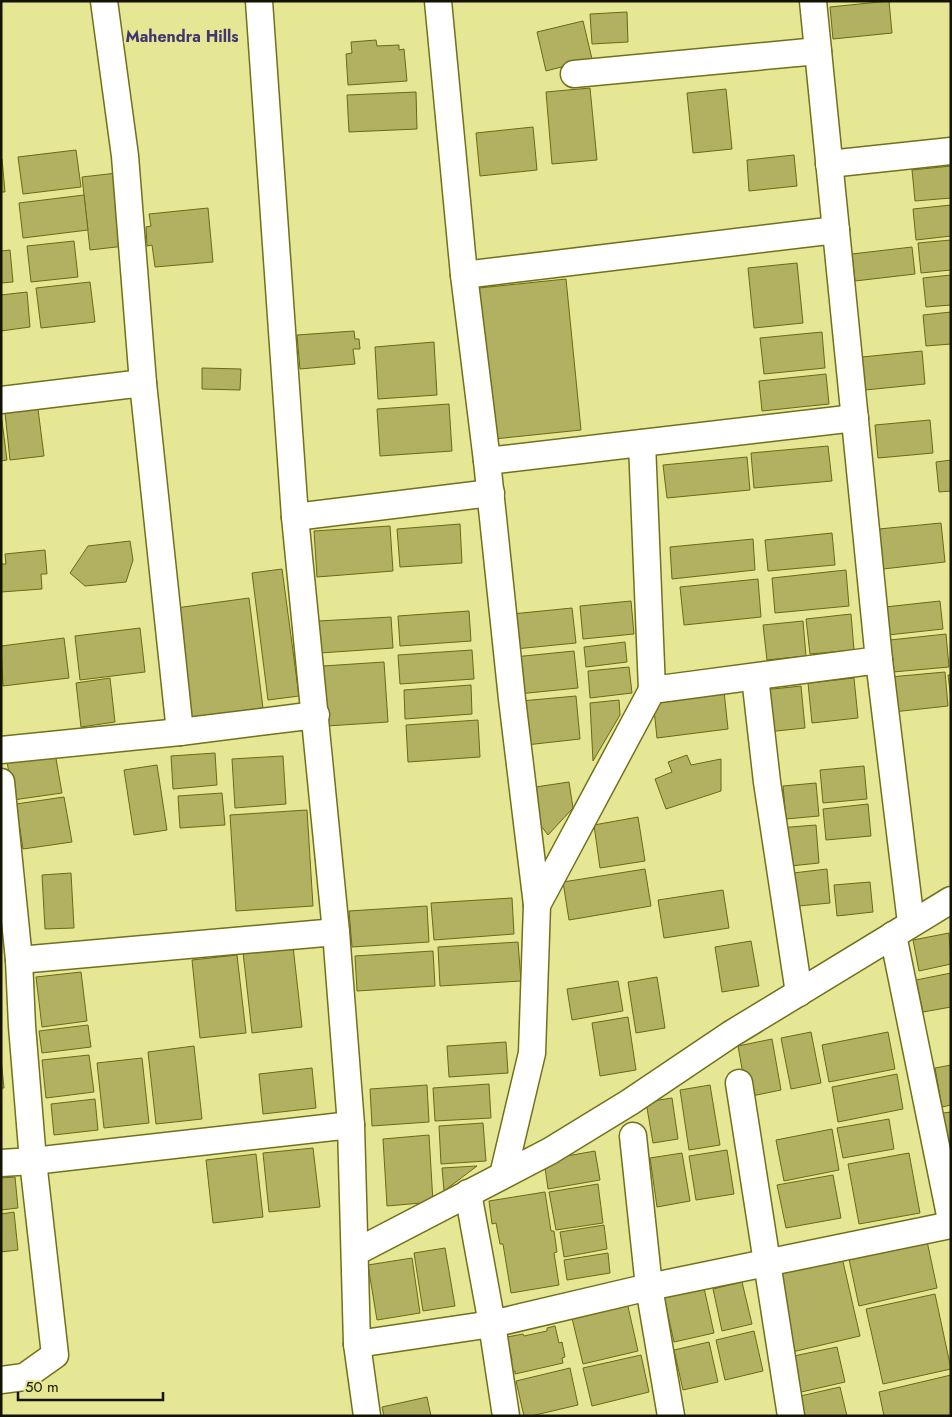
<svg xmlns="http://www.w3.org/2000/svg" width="952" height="1417" font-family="Jost,sans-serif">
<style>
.building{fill:#b1b161;stroke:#6b6a11}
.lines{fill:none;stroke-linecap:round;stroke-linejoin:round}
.minor-casing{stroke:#71711b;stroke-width:29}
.minor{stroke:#fff;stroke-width:26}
.labels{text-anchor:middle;stroke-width:4.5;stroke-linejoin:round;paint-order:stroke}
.neighbourhood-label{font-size:16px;font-weight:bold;fill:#413672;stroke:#e6e795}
</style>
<rect width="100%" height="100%" fill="#e6e795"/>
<!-- building -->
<g class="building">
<polygon points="889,1 892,33 833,39 830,7"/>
<polygon points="627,12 628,42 592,44 590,14"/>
<polygon points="583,21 592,59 546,71 537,32"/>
<polygon points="376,40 377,46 399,45 399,50 404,49 407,81 348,85 346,54 352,53 351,42"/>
<polygon points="590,88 597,160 552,164 546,92"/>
<polygon points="726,89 732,149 693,153 687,93"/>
<polygon points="416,92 417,129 349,132 347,95"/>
<polygon points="533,127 537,170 480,176 476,133"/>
<polygon points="76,150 81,187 23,194 18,157"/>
<polygon points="794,155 797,186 749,191 747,160"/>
<polygon points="1,159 2,159 5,192 1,192"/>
<polygon points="951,166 951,198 915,201 912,170"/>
<polygon points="117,173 125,246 90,250 82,177"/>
<polygon points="84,195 88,230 23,238 19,203"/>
<polygon points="951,205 951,236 916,240 913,209"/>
<polygon points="208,208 213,262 155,267 152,245 147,246 146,227 151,226 149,214"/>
<polygon points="951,240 951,270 921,273 918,243"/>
<polygon points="74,241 78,277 31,282 27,246"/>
<polygon points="912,247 915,274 855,281 852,254"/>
<polygon points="10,250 13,282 1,283 1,251"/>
<polygon points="797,263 803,323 754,328 748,268"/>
<polygon points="951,275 951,305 926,307 923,278"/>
<polygon points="566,279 581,430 494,439 479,288"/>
<polygon points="90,282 95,322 41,328 36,288"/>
<polygon points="27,292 30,327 1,331 1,295"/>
<polygon points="951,312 951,344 926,346 923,315"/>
<polygon points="354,331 355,339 359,339 360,349 353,349 355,364 300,369 297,335"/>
<polygon points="822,332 825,368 764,374 760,338"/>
<polygon points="434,342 437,395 378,399 375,347"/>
<polygon points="922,351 925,384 865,390 862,357"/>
<polygon points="202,368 241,369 240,390 202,389"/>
<polygon points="826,374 829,404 762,411 759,381"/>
<polygon points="449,404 452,451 380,456 377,409"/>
<polygon points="38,409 44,456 10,460 5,413"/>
<polygon points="1,413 7,460 1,461"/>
<polygon points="930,420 933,453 878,458 875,425"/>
<polygon points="828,446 832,481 754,488 751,453"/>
<polygon points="747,457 750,490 667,498 663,465"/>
<polygon points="951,460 951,491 939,492 936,462"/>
<polygon points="941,523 945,562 883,569 879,529"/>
<polygon points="460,524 462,563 400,567 397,529"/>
<polygon points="390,526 393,571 317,577 314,531"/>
<polygon points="832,533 835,565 768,571 765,540"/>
<polygon points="753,539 755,570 672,579 670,547"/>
<polygon points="130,541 133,560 126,582 85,586 70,573 88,546"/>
<polygon points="45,550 47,574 41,574 42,589 1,592 1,564 6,564 5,554"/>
<polygon points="282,569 299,696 268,700 252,573"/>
<polygon points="846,570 849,606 775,613 772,578"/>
<polygon points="758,579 761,617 684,625 680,587"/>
<polygon points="249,598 263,708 190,718 176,608"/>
<polygon points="631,601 634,634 583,639 580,606"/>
<polygon points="940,601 943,629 888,635 885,607"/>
<polygon points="572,608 576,643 515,649 512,614"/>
<polygon points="469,611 471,641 400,646 398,616"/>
<polygon points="851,614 854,650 810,654 806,619"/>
<polygon points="391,617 393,648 320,653 318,621"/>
<polygon points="803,621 806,656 767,660 763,625"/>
<polygon points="140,628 145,672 80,680 75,636"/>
<polygon points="946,634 949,667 893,672 890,640"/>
<polygon points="64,638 69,678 3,686 1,646"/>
<polygon points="625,642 627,662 586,667 584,647"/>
<polygon points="472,650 474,679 400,684 398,655"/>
<polygon points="574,651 578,688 518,694 514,657"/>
<polygon points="384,662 388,722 327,726 323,666"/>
<polygon points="629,667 632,693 590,698 588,671"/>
<polygon points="945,672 948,706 893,712 890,677"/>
<polygon points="948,675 951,675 951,700"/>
<polygon points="110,678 115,722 81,727 76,683"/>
<polygon points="854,678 858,718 812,723 808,683"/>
<polygon points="471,685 472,714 405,719 404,690"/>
<polygon points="801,686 805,728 767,732 763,690"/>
<polygon points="724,691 728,729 657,738 653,700"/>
<polygon points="576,696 580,739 526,745 521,701"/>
<polygon points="619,700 620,715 593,761 590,703"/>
<polygon points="478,720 480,757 408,762 406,725"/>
<polygon points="55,753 62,793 13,800 7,761"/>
<polygon points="215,753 217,785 173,789 171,756"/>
<polygon points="687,755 691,765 721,759 721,791 666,809 655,779 672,772 668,762"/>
<polygon points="283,756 286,804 235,808 232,759"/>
<polygon points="157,765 167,830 134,835 124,770"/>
<polygon points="864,766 867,799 823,803 820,770"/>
<polygon points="569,782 573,808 548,835 532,814 529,788"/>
<polygon points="816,783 819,816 786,819 783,786"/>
<polygon points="222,793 225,825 180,828 178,796"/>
<polygon points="64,797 72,842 23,849 16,804"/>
<polygon points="868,804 871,836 826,840 823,809"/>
<polygon points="307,810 313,906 236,911 230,815"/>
<polygon points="638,817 645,861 600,868 594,825"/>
<polygon points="816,825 819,863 781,867 778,828"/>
<polygon points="645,869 651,906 569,920 563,882"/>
<polygon points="827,869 830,903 788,907 785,874"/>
<polygon points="71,873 74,928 45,929 42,875"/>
<polygon points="870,882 873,912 837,916 834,885"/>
<polygon points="723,890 729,928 664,938 658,900"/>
<polygon points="512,898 514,934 434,940 431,903"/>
<polygon points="427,906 429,942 352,947 349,911"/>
<polygon points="949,933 951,964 919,971 913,940"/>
<polygon points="751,941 759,986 722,992 715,947"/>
<polygon points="518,942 521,981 440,986 438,947"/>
<polygon points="293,946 302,1027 252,1033 243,952"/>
<polygon points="433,951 435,986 357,991 355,956"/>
<polygon points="237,955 246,1033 200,1038 192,960"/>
<polygon points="81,972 87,1021 42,1027 36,977"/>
<polygon points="951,973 951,1007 923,1012 916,980"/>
<polygon points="657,977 665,1028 636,1033 628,982"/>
<polygon points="618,981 623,1011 572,1020 567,989"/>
<polygon points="628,1017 636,1070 600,1076 592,1023"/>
<polygon points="88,1025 91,1047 42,1053 39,1031"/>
<polygon points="811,1032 821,1083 791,1089 781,1038"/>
<polygon points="888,1032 895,1069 829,1082 822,1045"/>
<polygon points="772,1039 781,1090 747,1097 738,1046"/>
<polygon points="506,1042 508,1073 449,1077 447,1046"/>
<polygon points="194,1046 202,1119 156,1124 148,1052"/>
<polygon points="89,1055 94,1092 46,1098 42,1060"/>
<polygon points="142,1058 149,1123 104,1128 97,1063"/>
<polygon points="1,1059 4,1088 1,1088"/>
<polygon points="951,1065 951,1105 942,1107 935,1068"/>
<polygon points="312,1068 316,1108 263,1114 259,1074"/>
<polygon points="897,1074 903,1109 838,1122 832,1087"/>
<polygon points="489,1084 491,1118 435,1121 433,1088"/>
<polygon points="427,1085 429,1122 372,1126 370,1089"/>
<polygon points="710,1085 720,1145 689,1150 680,1090"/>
<polygon points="672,1098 678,1139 653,1143 646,1102"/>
<polygon points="95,1099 98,1130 54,1135 51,1104"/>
<polygon points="951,1112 951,1142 948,1142 943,1113"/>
<polygon points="889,1119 894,1149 843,1158 837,1128"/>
<polygon points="483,1123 486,1161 441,1164 439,1126"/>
<polygon points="832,1129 839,1170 784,1181 776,1140"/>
<polygon points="429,1135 433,1202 387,1206 383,1139"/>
<polygon points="313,1148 320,1207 269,1212 263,1153"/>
<polygon points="727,1150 734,1194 696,1200 689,1156"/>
<polygon points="595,1151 600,1180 548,1189 544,1160"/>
<polygon points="682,1153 690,1201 657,1207 650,1158"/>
<polygon points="909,1153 920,1213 859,1224 848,1164"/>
<polygon points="256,1154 263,1217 213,1223 206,1160"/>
<polygon points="477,1166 444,1191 442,1168"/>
<polygon points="833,1175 841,1218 786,1228 777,1185"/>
<polygon points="15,1177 18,1208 1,1210 1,1178"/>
<polygon points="598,1184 603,1223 556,1230 549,1192"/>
<polygon points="545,1192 551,1231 554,1231 557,1252 554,1253 559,1285 511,1293 503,1244 500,1244 496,1223 492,1224 489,1201"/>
<polygon points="14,1212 18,1250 1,1252 1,1214"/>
<polygon points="604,1225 607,1249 564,1257 560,1232"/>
<polygon points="927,1241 937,1288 859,1306 849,1259"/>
<polygon points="445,1248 455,1306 423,1311 414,1253"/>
<polygon points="608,1253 610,1273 567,1280 564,1260"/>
<polygon points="841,1253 860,1336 792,1352 773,1268"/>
<polygon points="412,1258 420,1313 377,1320 368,1265"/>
<polygon points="742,1282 752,1324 722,1331 713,1289"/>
<polygon points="704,1288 714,1333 674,1342 664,1297"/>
<polygon points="935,1294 951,1369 883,1384 866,1309"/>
<polygon points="627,1302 638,1351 583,1364 571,1314"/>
<polygon points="555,1326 559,1343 562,1342 565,1357 562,1358 563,1363 515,1374 515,1371 512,1372 509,1361 512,1360 507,1337 523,1334 524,1336 547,1331 547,1328"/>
<polygon points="754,1331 763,1371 725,1380 716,1340"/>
<polygon points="709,1342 718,1382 683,1390 674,1350"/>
<polygon points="837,1347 845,1382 797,1393 789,1357"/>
<polygon points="641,1355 649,1392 592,1406 583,1368"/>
<polygon points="570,1368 578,1405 531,1416 524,1416 516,1381"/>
<polygon points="951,1375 951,1416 884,1416 879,1392"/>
<polygon points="840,1387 847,1416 800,1416 796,1397"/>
<polygon points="427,1397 431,1416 384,1416 382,1407"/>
</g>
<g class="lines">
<!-- minor casing -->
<g class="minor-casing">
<g id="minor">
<polyline points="104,1 125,156 143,383"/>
<polyline points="259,1 295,517 336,932 351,1125 357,1344 367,1416"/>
<polyline points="438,1 464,275"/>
<polyline points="813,1 879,660 911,923"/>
<polyline points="574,74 818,51"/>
<polyline points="829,164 951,151"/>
<polyline points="836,230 464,275 487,461 855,418"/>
<polyline points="1,400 143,383 180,732"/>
<polyline points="642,443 652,690"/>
<polyline points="487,461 512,699 537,905"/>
<polyline points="295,517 491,493"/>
<polyline points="755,677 767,782 799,993"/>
<polyline points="1,750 180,732 316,715"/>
<polyline points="1,782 19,960 22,1026 33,1161 55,1355 24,1377 1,1380"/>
<polyline points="893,935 951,1220"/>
<polyline points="19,960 336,932"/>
<polyline points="739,1083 791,1416"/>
<polyline points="633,1136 649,1287 671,1416"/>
<polyline points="1,1163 33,1161 351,1125"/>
<polyline points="503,1175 532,1053 537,905 652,690 879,660"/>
<polyline points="468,1193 492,1324 506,1416"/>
<polyline points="356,1252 550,1151 630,1102 731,1034 951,900"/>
<polyline points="357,1344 492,1324 649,1287 951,1225"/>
</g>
</g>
<!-- minor -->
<use href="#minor" class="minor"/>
</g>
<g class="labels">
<!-- neighbourhood labels -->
<g class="neighbourhood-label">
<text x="182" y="42">Mahendra Hills</text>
</g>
</g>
<!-- border -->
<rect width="952" height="1417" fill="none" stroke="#141300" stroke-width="5"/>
<!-- scale -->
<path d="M18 1392v8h145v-8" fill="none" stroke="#141300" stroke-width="2.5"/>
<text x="25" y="1392" font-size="15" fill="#141300" stroke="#e6e795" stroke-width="4" paint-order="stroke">50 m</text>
</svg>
